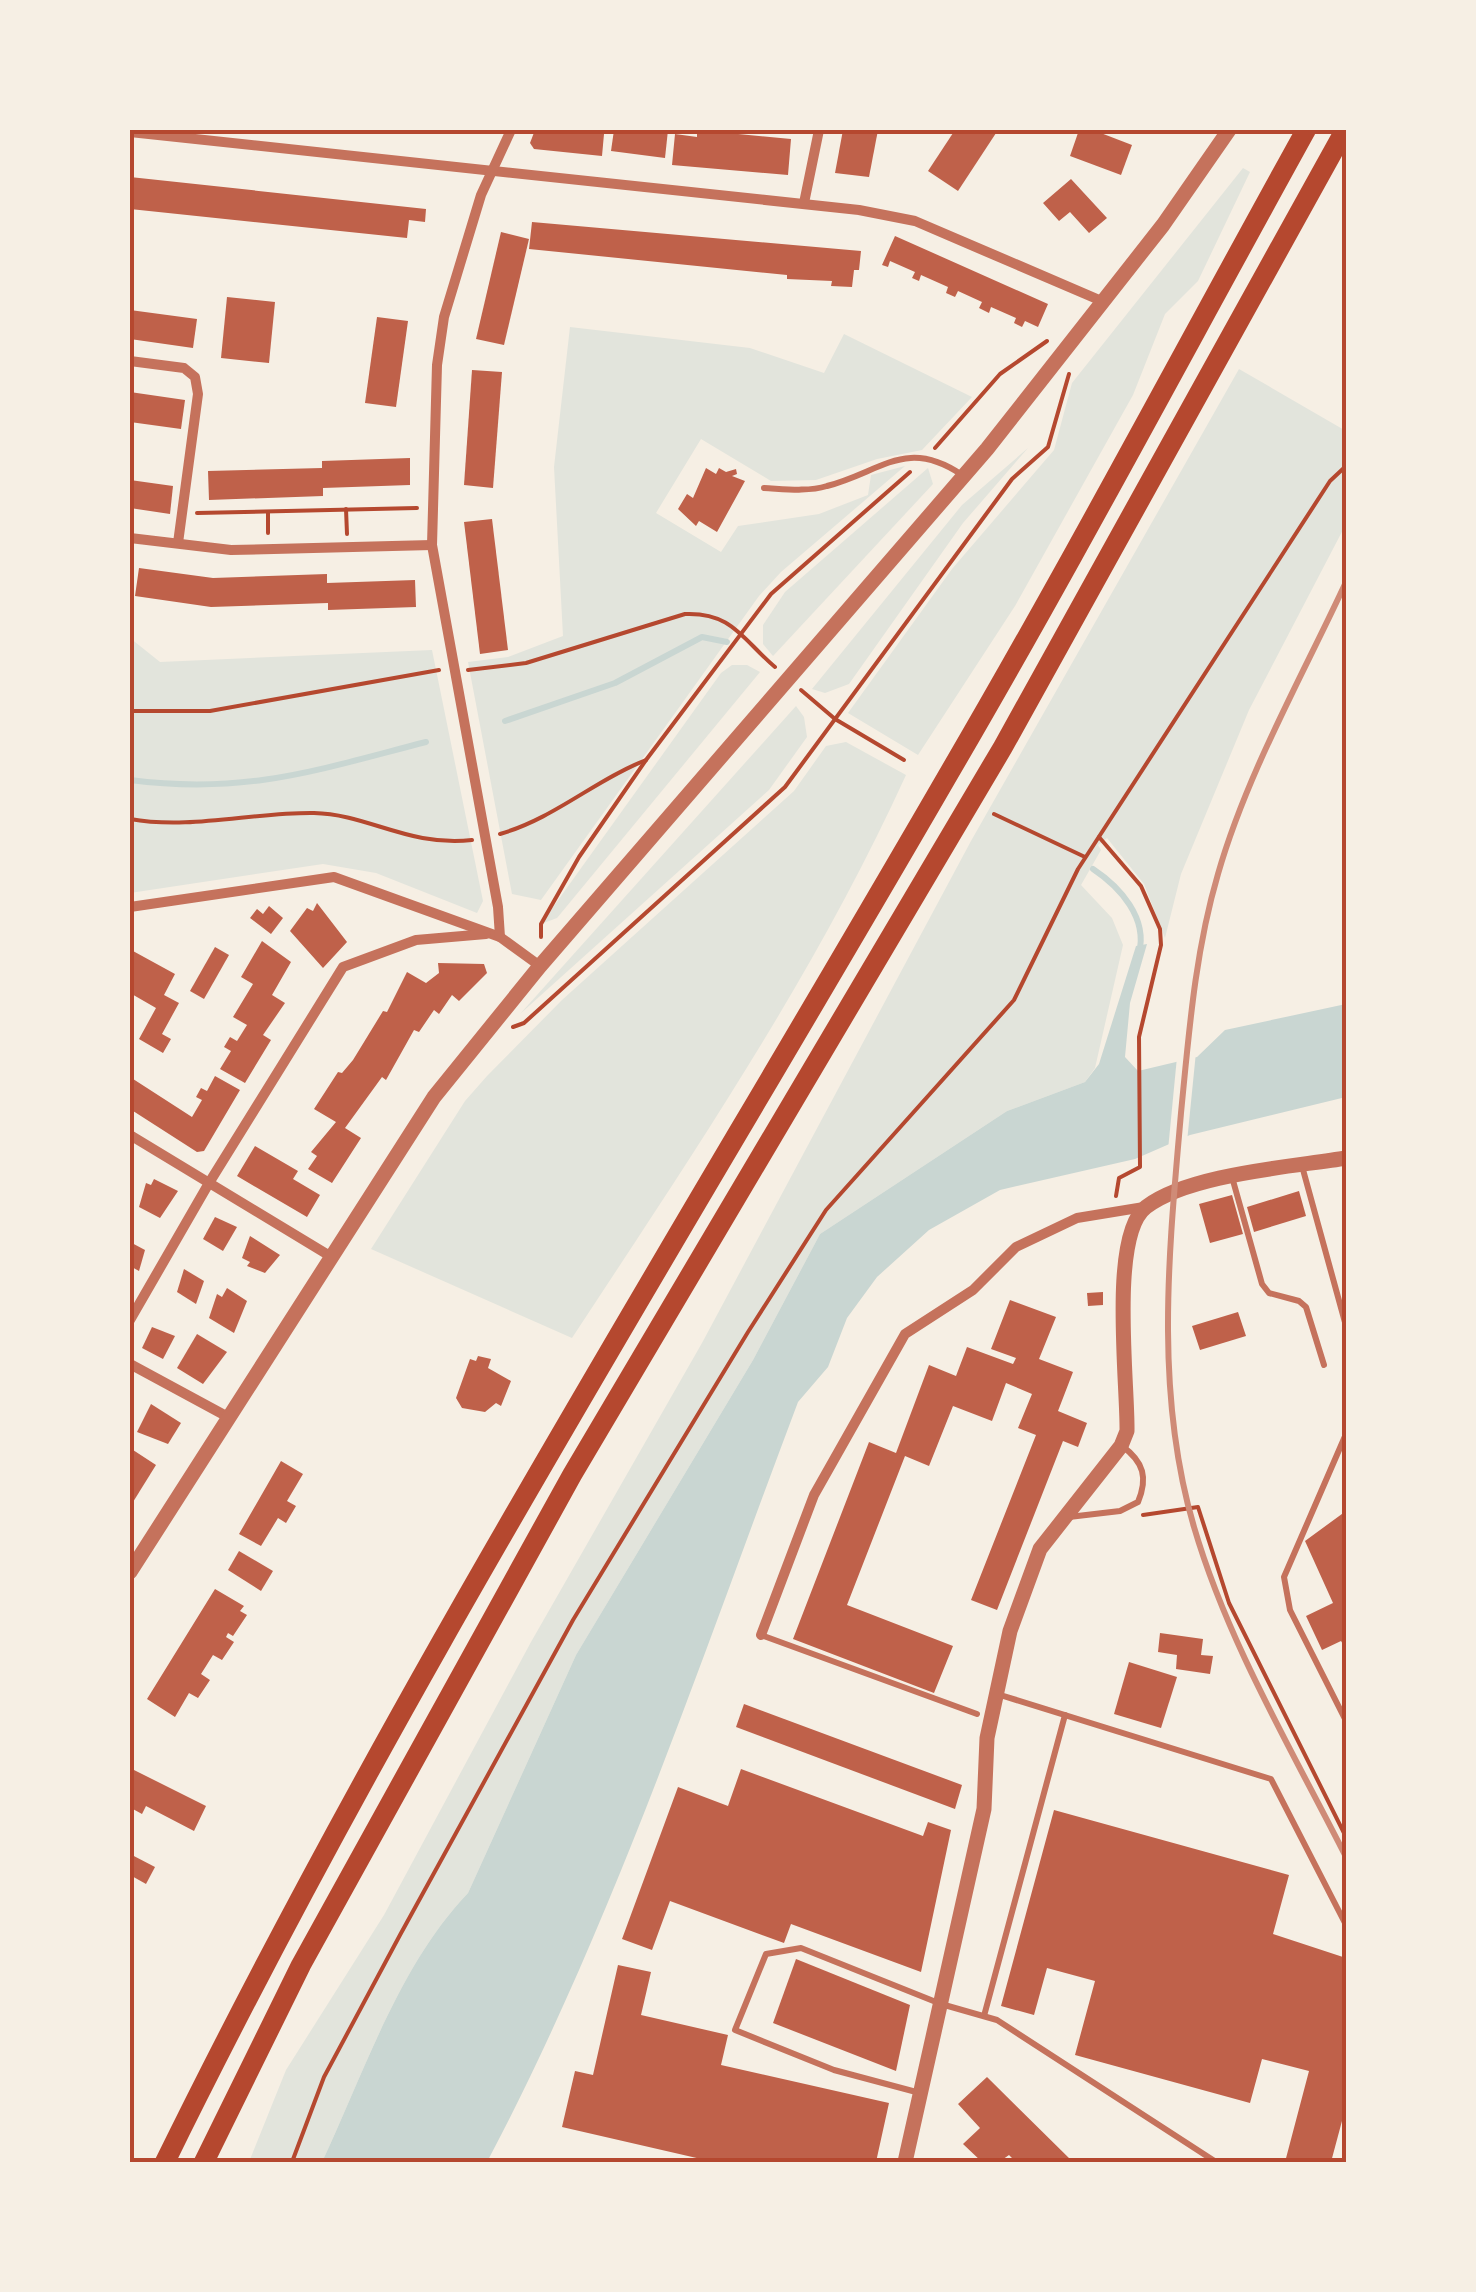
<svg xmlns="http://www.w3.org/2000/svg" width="1476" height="2292" font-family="'Titillium Web',sans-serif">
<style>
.green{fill:#e2e4dc}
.water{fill:#c9d6d2}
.pier{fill:#f6efe4}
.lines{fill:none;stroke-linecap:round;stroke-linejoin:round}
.stream{stroke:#c9d6d2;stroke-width:6}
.building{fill:#bf614a}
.path{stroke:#b5482f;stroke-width:4}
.service{stroke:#c5725c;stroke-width:6}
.minor{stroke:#c5725c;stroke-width:10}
.tertiary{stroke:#c5725c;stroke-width:15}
.trunk{stroke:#b5482f;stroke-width:20}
.rail{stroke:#cf8b77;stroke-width:6}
.neatline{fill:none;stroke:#b5482f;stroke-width:4}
</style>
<rect width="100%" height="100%" fill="#f6efe4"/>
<!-- green -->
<g class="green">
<polygon points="1243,168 1250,172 1198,281 1165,314 1133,395 1015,606 918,755 848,713 952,569 1054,450 1072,383"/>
<polygon points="570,327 750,348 824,373 844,334 972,397 922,450 877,459 816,480 771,481 701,439 656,513 721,552 738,526 819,514 868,495 871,475 905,466 781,572 759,596 541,900 512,894 468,662 508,657 563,636 554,467"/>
<path d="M1239 369 1346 431V524L1249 710 1181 874 1165 938 1144 884 1107 838 1098 845 1101 850 1081 885 1112 918 1123 945 1095 1068 1085 1082 1007 1111 820 1234 753 1360 576 1655 468 1893C399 1965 364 2073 322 2162H249L286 2070 384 1915 531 1642 702 1343 971 841Z"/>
<polygon points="1028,448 963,523 849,684 825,693 812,689 962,505"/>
<polygon points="928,468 933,484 773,656 763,644 763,625 785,592"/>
<polygon points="130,638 160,662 432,650 483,901 477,913 376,873 323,864 130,893"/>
<polygon points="732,665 747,665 760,672 557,918 541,924 721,673"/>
<polygon points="796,706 804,717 807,737 769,790 520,1014"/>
<path d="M846 742 906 775C815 975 692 1155 572 1338L371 1249 465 1101 487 1076 562 1000 794 791 826 746Z"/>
</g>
<!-- water -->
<path class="water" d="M1147 944 1130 1003 1125 1057 1138 1071 1197 1057 1225 1030 1346 1004V1097L1190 1135 1135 1159 1000 1190 929 1230 877 1277 847 1318 828 1367 798 1402C702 1656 614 1922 487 2162H322C364 2073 399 1965 468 1893L576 1655 753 1360 820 1234 1007 1111 1085 1082 1099 1064 1136 946Z"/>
<!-- pier -->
<polygon class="pier" points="1196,1052 1187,1142 1168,1150 1177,1057"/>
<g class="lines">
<!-- stream -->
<g class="stream">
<polyline points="505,721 615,683 702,637 727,642"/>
<path d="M130 780C246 795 317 770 426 742"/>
<path d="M1093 869C1120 887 1148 918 1139 953"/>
</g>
</g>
<!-- building -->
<g class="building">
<polygon points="535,130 604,134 602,156 534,149 530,143"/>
<polygon points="614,130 668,130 665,158 611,151"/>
<polygon points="697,130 791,139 788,175 672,165 675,134 697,137"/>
<polygon points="843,130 878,130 869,177 835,173"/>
<polygon points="955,130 998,130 958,191 928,171"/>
<polygon points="1079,130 1093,130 1132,145 1121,175 1070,156"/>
<polygon points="130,177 426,209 425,222 409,220 407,238 130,209"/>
<polygon points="1071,179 1107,218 1089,233 1070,212 1059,221 1043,203"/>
<polygon points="532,222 861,251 859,270 854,270 852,287 831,286 832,281 787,279 787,275 529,249"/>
<polygon points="501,232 529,239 504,345 476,339"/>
<polygon points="895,236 1048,304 1038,327 1025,321 1022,327 1014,323 1016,318 991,307 989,313 979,308 982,302 958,291 955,297 946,293 948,287 921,275 919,281 912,278 915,272 890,261 888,267 882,265"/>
<polygon points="227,297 275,302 269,363 221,358"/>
<polygon points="130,310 197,319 193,348 130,339"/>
<polygon points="377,317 408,321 396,407 365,403"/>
<polygon points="472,370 502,372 493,488 464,485"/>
<polygon points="130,392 185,400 181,429 130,422"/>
<polygon points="410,458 410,485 323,488 323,496 209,500 208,471 322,468 322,461"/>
<polygon points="706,468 716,474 719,468 726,472 736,469 737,474 732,476 745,481 717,532 699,521 696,526 678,509 687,494 693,498"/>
<polygon points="130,480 173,486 170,514 130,508"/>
<polygon points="492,519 508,650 480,654 464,522"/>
<polygon points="139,568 213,578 327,574 327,583 415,580 416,607 328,610 328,603 211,607 135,596"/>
<polygon points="317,903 347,942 323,968 290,931 307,908 313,911"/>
<polygon points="269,906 283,918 271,934 250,918 257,909 263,914"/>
<polygon points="262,941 291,962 272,995 285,1003 263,1035 271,1040 245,1083 220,1069 231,1051 224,1047 230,1037 237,1041 247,1025 233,1017 253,984 241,977"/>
<polygon points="215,947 229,955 204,999 190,991"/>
<polygon points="133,951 175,974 164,995 179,1003 162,1034 171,1039 163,1053 139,1039 156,1008 130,993"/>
<polygon points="438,963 484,964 487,973 459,1001 452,995 439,1014 434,1010 419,1032 414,1030 386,1080 382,1077 345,1128 361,1138 332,1183 308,1169 317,1156 311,1152 336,1122 314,1109 338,1072 342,1073 353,1060 383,1011 387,1012 407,972 426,983 439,973"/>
<polygon points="215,1076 240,1090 204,1151 197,1152 130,1109 130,1077 192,1117 202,1100 196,1097 201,1088 207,1091"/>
<polygon points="255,1146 298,1171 293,1179 320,1195 307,1217 237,1176"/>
<polygon points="154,1179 178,1191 160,1218 139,1207 146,1183 151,1185"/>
<polygon points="1299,1191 1306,1216 1254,1232 1247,1207"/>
<polygon points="1232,1195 1243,1234 1210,1243 1199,1204"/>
<polygon points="215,1217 237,1227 223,1251 203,1239"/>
<polygon points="250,1236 280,1255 265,1273 247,1266 250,1262 242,1258"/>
<polygon points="130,1242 145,1250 139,1271 130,1266"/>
<polygon points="184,1269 204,1281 196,1304 177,1292"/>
<polygon points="227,1288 247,1301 234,1333 209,1318 217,1294 222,1297"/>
<polygon points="1103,1292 1103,1305 1088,1306 1087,1293"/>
<polygon points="1010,1300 1056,1317 1039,1359 1073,1372 1058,1411 1087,1423 1078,1447 1063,1441 997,1610 971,1600 1036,1435 1018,1428 1032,1394 1006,1383 992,1421 953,1406 929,1466 905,1456 847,1605 953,1646 934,1693 793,1639 869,1442 896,1453 929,1365 956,1376 967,1347 1013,1364 1016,1358 991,1349"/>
<polygon points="1238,1312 1246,1336 1200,1350 1192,1326"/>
<polygon points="152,1327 175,1336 163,1359 142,1348"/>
<polygon points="197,1334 227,1352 203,1384 177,1368"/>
<polygon points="478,1356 491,1359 488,1368 511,1381 501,1406 496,1403 485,1412 462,1408 456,1398 470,1359 476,1361"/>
<polygon points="151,1404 181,1423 168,1444 137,1432"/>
<polygon points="130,1448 156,1465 133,1502 130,1500"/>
<polygon points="281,1461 303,1474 287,1501 296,1506 286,1523 278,1518 261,1546 239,1534"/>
<polygon points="1346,1511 1346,1649 1341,1641 1322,1650 1306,1616 1333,1603 1305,1541"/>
<polygon points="239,1551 273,1571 261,1591 228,1570"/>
<polygon points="215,1589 244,1606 240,1611 247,1615 233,1636 228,1633 226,1637 234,1642 222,1660 213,1655 201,1674 210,1680 198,1698 189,1693 175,1717 147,1699"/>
<polygon points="1160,1633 1203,1639 1201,1655 1213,1656 1210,1674 1176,1669 1177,1655 1158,1652"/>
<polygon points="1129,1662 1177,1677 1161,1728 1114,1714"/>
<polygon points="744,1704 962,1785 955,1809 736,1727"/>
<polygon points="130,1768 206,1806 194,1831 146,1806 142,1814 131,1808 134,1802 130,1799"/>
<polygon points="741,1769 923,1836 928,1822 951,1830 921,1972 791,1924 784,1943 670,1901 652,1950 622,1939 678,1787 728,1806"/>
<polygon points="1054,1810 1289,1875 1273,1934 1346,1958 1346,2106 1331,2162 1285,2162 1309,2071 1262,2059 1250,2103 1075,2055 1095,1981 1047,1968 1034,2015 1001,2006"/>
<polygon points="130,1854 155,1867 146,1884 130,1875"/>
<polygon points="796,1959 910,2005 896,2071 773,2023"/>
<polygon points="618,1965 651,1972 641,2015 728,2035 721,2065 889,2103 876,2162 714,2162 562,2127 575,2071 593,2075"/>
<polygon points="987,2077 1073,2162 1016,2162 1009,2155 999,2162 982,2162 963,2144 980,2128 958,2104"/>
</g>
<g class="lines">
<!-- path -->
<g class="path">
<polyline points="935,448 1000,374 1047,341"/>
<polyline points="346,509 347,534"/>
<polyline points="197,513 417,508"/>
<polyline points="268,533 268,512"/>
<path d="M468 670 526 663 685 614C732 612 742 639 775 667"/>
<polyline points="801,690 835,719 904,760"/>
<polyline points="130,711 210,711 439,670"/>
<polyline points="994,814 1085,857"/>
<path d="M130 819C190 830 253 812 314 813 368 814 408 847 472 840"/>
<path d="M500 834C555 818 595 780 646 760"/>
<polyline points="1099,837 1141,886 1160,929 1161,945 1139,1037 1140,1167 1119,1178 1116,1196"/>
<polyline points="541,937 541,924 579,857 646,760 771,594 910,472"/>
<polyline points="513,1027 524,1023 785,787 1012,479 1048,447 1069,374"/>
<polyline points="1143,1515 1198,1507 1229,1603 1346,1837"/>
<polyline points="292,2162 324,2077 400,1935 573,1620 748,1332 826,1210 1014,1000 1078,869 1330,481 1346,466"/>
</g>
<!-- service -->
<g class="service">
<path d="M764 488C785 489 807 492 827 486 881 472 906 437 962 475"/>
<polyline points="1302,1166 1346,1326"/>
<polyline points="1232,1177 1262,1284 1269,1293 1299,1301 1306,1307 1324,1365"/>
<polyline points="1346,1434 1284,1577 1290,1610 1346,1721"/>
<path d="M1069 1517 1120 1511 1138 1502C1148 1478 1144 1462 1122 1446"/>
<polyline points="761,1635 977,1714"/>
<polyline points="997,1694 1271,1779 1346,1925"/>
<polyline points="984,2016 1065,1715"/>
<polyline points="920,2093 834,2070 735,2030 766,1954 801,1948 941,2004 997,2020 1216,2162"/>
</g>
<!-- minor -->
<g class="minor">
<polyline points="130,132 859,210 915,221 1104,302"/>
<polyline points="804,203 819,130"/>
<polyline points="130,361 184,368 195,377 198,394 178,543"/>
<polyline points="130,538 231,550 432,545"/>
<polyline points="130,907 334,877 500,937 540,966"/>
<polyline points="500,937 498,907 432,545 437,365 444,317 481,195 511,130"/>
<polyline points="130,1135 330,1256"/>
<polyline points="130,1320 209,1183 343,967 416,940 486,934"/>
<polyline points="130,1364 228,1417"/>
<polyline points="761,1635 814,1495 905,1334 973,1290 1016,1247 1077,1218 1144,1207"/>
</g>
<!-- tertiary -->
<g class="tertiary">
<polyline points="130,1572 434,1097 540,966 987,449 1163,225 1229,130"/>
<path d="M905 2162 984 1809 987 1738 1010 1631 1040 1549 1121 1446 1127 1431C1128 1385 1109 1235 1146 1207 1189 1174 1292 1167 1346 1158"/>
</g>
<!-- trunk -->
<g class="trunk">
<path d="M165 2162C399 1685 682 1235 948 775 1072 563 1187 345 1306 130"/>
<polyline points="204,2162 301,1965 572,1475 1003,747 1345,130"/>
</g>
<!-- rail -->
<path class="rail" d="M1346 582C1302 677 1247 773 1218 874 1195 952 1189 1032 1181 1113 1169 1251 1154 1391 1194 1527 1228 1643 1292 1750 1346 1857"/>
</g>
<!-- border -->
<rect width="1476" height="2292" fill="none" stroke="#f6efe4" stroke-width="265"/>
<rect x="132" y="132" width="1212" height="2028" class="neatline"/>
</svg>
